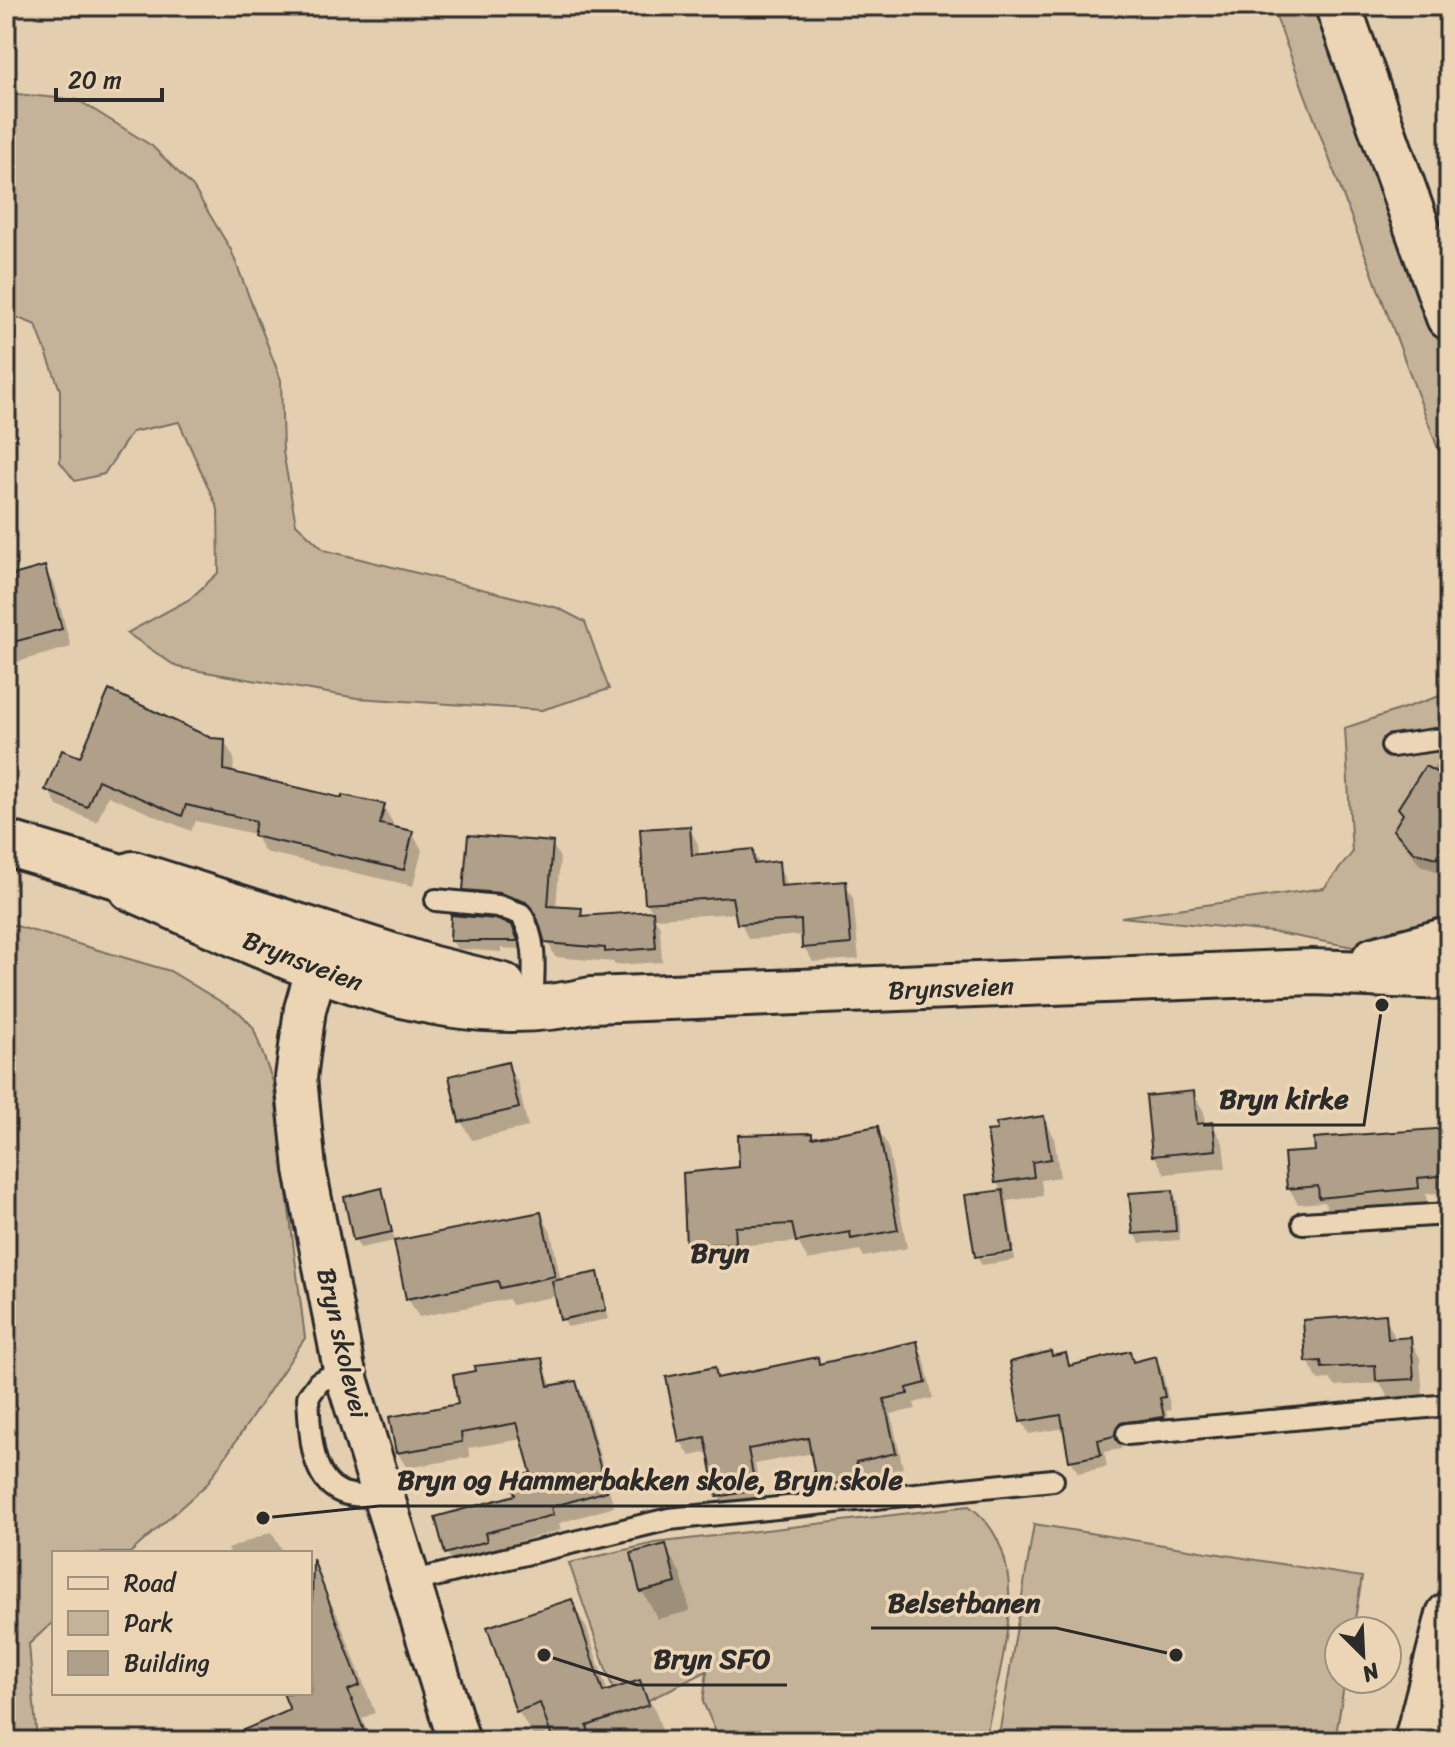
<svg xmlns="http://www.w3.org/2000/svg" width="1455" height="1747" font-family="Sriracha,sans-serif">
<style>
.green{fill:#c5b399;stroke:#786f62;stroke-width:2}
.shadow{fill:#0003}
.building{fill:#b0a08a;stroke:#2b2b2b;stroke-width:2}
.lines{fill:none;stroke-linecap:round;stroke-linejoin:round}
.service-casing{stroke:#2b2b2b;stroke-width:26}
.minor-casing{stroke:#2b2b2b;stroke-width:46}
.tertiary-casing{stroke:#2b2b2b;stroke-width:50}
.primary-casing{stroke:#2b2b2b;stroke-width:50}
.service{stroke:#ebd5b4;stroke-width:20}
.minor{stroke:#ebd5b4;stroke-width:40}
.tertiary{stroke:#ebd5b4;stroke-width:44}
.primary{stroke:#ebd5b4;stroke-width:44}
.labels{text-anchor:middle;stroke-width:7;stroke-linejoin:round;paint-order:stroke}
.street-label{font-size:26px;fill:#2b2b2b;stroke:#ebd5b4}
.neighbourhood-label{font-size:28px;font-weight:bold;fill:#2b2b2b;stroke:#ebd5b4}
.leader{fill:none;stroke:#2b2b2b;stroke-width:3}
.callout-dot{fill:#2b2b2b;stroke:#ebd5b4;stroke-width:3}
.callout-label{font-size:28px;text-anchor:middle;font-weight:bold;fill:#2b2b2b;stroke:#ebd5b4;stroke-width:7;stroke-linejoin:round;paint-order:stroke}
</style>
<rect width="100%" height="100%" fill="#e3ceaf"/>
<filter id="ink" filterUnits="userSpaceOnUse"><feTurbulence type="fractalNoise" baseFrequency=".0125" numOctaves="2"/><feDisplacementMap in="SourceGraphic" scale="16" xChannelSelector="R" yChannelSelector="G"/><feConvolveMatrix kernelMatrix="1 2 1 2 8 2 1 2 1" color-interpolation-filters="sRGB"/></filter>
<g filter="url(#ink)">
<!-- green -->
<g class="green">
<polygon points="1272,6 1320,6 1389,206 1449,352 1449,478"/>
<polygon points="6,93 78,100 152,146 193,187 231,250 281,380 283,452 296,524 324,550 558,608 585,622 609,689 542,710 357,698 177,667 127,633 190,599 219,572 218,509 179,422 132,432 104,474 75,481 60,462 60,390 36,325 6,313"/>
<polygon points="1449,693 1449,925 1401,939 1353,947 1272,932 1121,917 1324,888 1352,853 1345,728"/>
<polygon points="6,923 170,971 241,1014 253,1027 273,1082 305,1338 207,1484 130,1553 54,1553 54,1621 29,1644 37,1741 6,1741"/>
<path d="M969 1506C1040 1557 998 1669 985 1741H720L703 1702 707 1671 647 1701 614 1692 569 1563 655 1543Z"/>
<polygon points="1034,1524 1362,1577 1353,1631 1339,1631 1339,1679 1345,1679 1335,1741 998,1741"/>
</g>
<!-- shadow -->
<g class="shadow">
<polygon points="44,569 55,587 71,647 17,662 6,641 6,579"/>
<polygon points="210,740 224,741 234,758 233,775 343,801 383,806 393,823 392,828 412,833 422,850 413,886 265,852 254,834 196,821 191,831 108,796 97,822 57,806 48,789 81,760"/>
<polygon points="1442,755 1449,757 1447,875 1420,865 1395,830"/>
<polygon points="689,828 698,844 699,856 752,851 760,865 778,864 788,887 844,883 853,898 859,959 813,962 804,947 804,935 748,939 737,913 655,918 660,927 662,962 615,965 613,962 555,957 536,916 509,907 473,903 465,889 552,844 560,858 556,908 581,910 585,918 653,913 647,903"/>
<polygon points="516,936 521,949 501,948 501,952 457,949 452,941"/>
<polygon points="507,1065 518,1083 528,1127 472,1140 461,1121"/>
<polygon points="1193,1093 1204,1112 1205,1125 1212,1124 1223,1143 1226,1168 1165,1174 1154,1155"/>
<polygon points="1043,1118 1054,1137 1060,1177 1041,1180 1043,1196 1007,1201 1014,1249 977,1257 968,1197 1002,1192 997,1183"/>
<polygon points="877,1128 888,1146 907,1248 864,1257 860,1250 808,1260 798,1242 744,1245 745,1261 699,1263 688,1245 741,1168 811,1135 814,1140"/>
<polygon points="1449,1130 1449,1192 1426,1194 1427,1204 1330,1213 1324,1202 1298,1204 1289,1188 1317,1152"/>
<polygon points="381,1190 395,1241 360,1248 355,1239"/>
<polygon points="1172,1192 1177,1201 1180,1240 1140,1243 1135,1234"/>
<polygon points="540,1214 551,1232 561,1282 597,1274 609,1319 567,1327 557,1296 512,1305 509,1299 419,1317 408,1299"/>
<polygon points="1014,1253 1015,1260 982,1265 978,1259"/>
<polygon points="1385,1316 1396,1340 1410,1339 1420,1358 1423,1397 1389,1399 1380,1383 1335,1386 1330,1379 1318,1380 1308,1361"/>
<polygon points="916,1343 924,1358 933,1398 914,1403 916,1409 891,1414 903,1468 863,1477 866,1494 828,1501 819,1486 813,1453 755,1464 763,1505 727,1511 719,1496 710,1452 690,1456 681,1442 714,1369 720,1380 817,1359 821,1366"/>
<polygon points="1129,1354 1135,1363 1155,1359 1162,1371 1171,1410 1166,1411 1170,1429 1127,1435 1121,1449 1104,1452 1107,1467 1078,1473 1071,1460 1065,1428 1029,1434 1022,1421 1053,1358 1065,1355 1072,1367"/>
<polygon points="541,1361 552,1387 575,1383 584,1399 614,1507 559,1523 561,1530 492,1549 495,1557 456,1568 447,1553 517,1496 533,1475 523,1439 468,1448 470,1457 407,1468 397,1452 461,1406"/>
<polygon points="271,1532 284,1553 230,1553 228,1549"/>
<polygon points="665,1547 681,1574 690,1611 658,1619 642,1591"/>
<polygon points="321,1586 337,1614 375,1713 362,1718 371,1741 263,1741 293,1712 285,1693 310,1693 310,1591"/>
<polygon points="571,1601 587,1629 608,1693 639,1682 655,1710 663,1733 640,1741 555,1741 552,1732 534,1738 518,1711"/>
</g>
<!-- building -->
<g class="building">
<polygon points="45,566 62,629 6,644 6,577"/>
<polygon points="109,690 211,738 225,739 224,770 342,798 342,795 385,804 380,824 413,831 404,870 253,836 256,821 186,805 182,816 98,780 87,807 45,790 62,750 80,757"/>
<polygon points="1425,766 1449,779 1449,838 1437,858 1414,852 1393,830 1403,814 1398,808"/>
<polygon points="690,826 692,855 753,849 754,864 779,861 781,886 846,881 851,944 802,948 801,920 737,924 732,897 645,903 640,829"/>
<polygon points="468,835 553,842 548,906 582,908 581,916 653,911 656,948 605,952 605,948 545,943 538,920 526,902 500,893 463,890"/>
<polygon points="451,915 495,919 512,925 518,941 450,941"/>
<polygon points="508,1062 519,1108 459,1122 449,1076"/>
<polygon points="1194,1091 1197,1124 1213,1122 1216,1150 1152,1156 1146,1096"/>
<polygon points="1044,1116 1051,1159 1032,1162 1034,1177 995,1183 987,1131 997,1130 996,1123"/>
<polygon points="878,1126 898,1230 851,1239 850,1232 796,1242 792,1224 735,1227 736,1243 686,1246 683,1173 739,1167 738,1135 812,1133 812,1138"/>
<polygon points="1449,1128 1449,1175 1418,1178 1419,1188 1319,1198 1318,1186 1287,1189 1284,1153 1315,1151 1314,1138"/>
<polygon points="382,1188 392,1232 353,1240 344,1197"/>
<polygon points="1003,1190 1012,1252 975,1257 965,1195"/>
<polygon points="1173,1190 1176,1231 1133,1234 1129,1193"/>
<polygon points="541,1212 555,1276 500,1288 498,1281 406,1299 394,1241"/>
<polygon points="598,1272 606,1310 560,1320 552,1281"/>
<polygon points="1386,1314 1388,1339 1411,1337 1414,1379 1376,1381 1375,1365 1322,1368 1321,1361 1306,1362 1303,1320"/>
<polygon points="917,1341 926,1383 907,1388 908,1394 884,1399 896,1453 856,1462 859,1479 817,1487 808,1438 748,1449 756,1490 717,1497 705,1437 679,1442 666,1377 715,1367 717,1378 818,1357 819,1364"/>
<polygon points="1051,1351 1052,1356 1066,1353 1069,1366 1130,1351 1133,1362 1156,1356 1165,1397 1160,1398 1164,1417 1120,1423 1114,1436 1098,1440 1101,1455 1069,1461 1061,1415 1020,1422 1010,1362"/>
<polygon points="542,1358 548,1386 576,1381 607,1491 551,1507 553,1515 485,1533 487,1541 445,1554 435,1517 515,1495 510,1479 531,1473 517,1423 461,1433 462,1442 396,1453 389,1417 458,1404 453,1375 475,1371 474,1366"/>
<polygon points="666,1544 676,1583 640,1592 631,1553"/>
<polygon points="313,1559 360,1685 348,1690 368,1741 218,1741 290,1710 283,1693 310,1693"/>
<polygon points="572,1599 603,1692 640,1680 649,1705 587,1726 592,1741 553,1741 540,1703 516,1712 487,1627"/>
</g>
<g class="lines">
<!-- service casing -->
<g class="service-casing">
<g id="service">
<polyline points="1392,746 1449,738"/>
<path d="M436 900 498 906 521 914C539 944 533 974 532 1008"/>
<polyline points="1303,1223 1449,1214"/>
<path d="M344 1369 319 1382 308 1397C310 1426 309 1476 339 1491 352 1498 369 1495 383 1495"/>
<polyline points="1127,1434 1449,1405"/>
<polyline points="410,1582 669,1519 1053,1480"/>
</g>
</g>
<!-- minor casing -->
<g class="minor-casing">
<polyline id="minor" points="326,936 305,1009 296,1078 305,1169 344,1369 459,1741"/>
</g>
<!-- tertiary casing -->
<g class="tertiary-casing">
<g id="tertiary">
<polyline points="1338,6 1449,317"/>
<polyline points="1417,1741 1449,1615"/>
</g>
</g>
<!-- primary casing -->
<g class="primary-casing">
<g id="primary">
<polyline points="6,843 124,878 133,874 433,969 503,986"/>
<path d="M124 878 131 888C275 949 429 1038 591 1000L1312 972 1449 977"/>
<polyline points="1374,960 1449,940"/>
</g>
</g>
<!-- service -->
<use href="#service" class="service"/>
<!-- minor -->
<use href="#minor" class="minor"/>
<!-- tertiary -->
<use href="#tertiary" class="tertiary"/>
<!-- primary -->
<use href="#primary" class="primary"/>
</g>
</g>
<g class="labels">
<!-- street labels -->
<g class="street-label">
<text transform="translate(303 961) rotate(21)" y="9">Brynsveien</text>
<text transform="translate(951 988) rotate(-2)" y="9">Brynsveien</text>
<text transform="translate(343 1343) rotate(77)" y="9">Bryn skolevei</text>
</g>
<!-- neighbourhood labels -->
<g class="neighbourhood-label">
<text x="720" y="1262">Bryn</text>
</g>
</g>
<!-- callouts -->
<path class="leader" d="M1382 1005L1364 1125H1203M263 1518L379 1506H921M1176 1655L1056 1628H871M544 1655L637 1685H787"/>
<g class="callout-dot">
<circle cx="1382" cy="1005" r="8"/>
<circle cx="263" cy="1518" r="8"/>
<circle cx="1176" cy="1655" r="8"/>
<circle cx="544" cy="1655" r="8"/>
</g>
<g class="callout-label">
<text x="1284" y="1108">Bryn kirke</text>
<text x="650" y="1489">Bryn og Hammerbakken skole, Bryn skole</text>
<text x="964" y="1612">Belsetbanen</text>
<text x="712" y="1668">Bryn SFO</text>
</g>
<!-- margin -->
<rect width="1455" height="1747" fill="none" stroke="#ebd5b4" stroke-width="32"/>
<rect x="16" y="16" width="1423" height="1715" fill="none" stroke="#2b2b2b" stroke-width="3" filter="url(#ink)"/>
<!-- legend -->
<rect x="52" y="1551" width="260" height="144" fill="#ebd5b4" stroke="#9e917d" stroke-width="2"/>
<rect x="68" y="1577" width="40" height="12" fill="#ebd5b4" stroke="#9e917d" stroke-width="2"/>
<text x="124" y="1591" font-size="24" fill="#2b2b2b">Road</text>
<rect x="68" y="1611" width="40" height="24" fill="#c5b399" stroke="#9e917d" stroke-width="2"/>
<text x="124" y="1631" font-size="24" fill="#2b2b2b">Park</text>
<rect x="68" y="1651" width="40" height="24" fill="#b0a08a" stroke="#9e917d" stroke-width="2"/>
<text x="124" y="1671" font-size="24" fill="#2b2b2b">Building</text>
<!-- north arrow -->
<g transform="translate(1363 1655) rotate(156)"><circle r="38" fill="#ebd5b4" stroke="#9e917d" stroke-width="2"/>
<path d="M0-6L14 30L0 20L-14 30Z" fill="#2b2b2b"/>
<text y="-12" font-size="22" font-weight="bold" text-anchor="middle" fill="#2b2b2b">N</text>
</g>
<!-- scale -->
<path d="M56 88v12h106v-12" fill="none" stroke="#2b2b2b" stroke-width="4"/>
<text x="68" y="88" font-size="24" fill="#2b2b2b" stroke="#ebd5b4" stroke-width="6" paint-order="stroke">20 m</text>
</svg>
